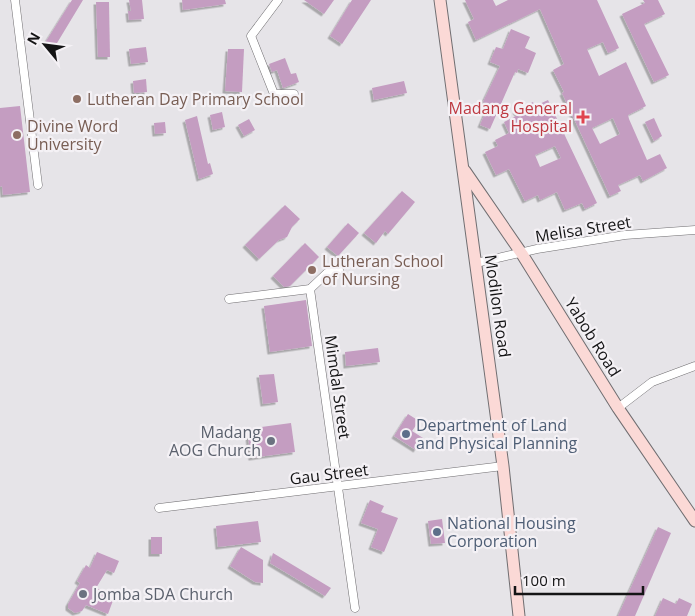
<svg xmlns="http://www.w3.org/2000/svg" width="695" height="616" font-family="'Open Sans',sans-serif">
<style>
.building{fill:#c49dc1;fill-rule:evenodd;filter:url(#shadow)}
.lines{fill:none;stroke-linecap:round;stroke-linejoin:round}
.street-casing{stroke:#706e71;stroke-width:9}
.secondary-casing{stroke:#706e71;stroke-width:13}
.street{stroke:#fff;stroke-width:8}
.secondary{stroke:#fbd9d6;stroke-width:11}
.education-dot{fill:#8d6e63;stroke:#f4f1f5;stroke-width:2}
.health-dot{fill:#e0444e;stroke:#f4f1f5;stroke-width:2}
.service-dot{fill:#5c6f8a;stroke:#f4f1f5;stroke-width:2}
.worship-dot{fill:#6b7280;stroke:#f4f1f5;stroke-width:2}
.labels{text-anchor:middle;stroke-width:4.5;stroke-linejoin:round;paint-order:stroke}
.education-label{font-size:16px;fill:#785e54;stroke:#f4f1f5;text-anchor:start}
.health-label{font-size:16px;fill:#be3a42;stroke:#f4f1f5;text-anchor:end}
.street-label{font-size:16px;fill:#141415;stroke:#f4f1f5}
.service-label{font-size:16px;fill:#4e5e75;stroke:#f4f1f5;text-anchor:start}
.worship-label{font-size:16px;fill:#5b616d;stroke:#f4f1f5;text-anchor:end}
</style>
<defs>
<filter id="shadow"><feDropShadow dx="-2.5" dy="2.5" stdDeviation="0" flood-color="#0004"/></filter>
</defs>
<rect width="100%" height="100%" fill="#e6e4e8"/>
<!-- building -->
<g class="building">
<polygon points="72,0 83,0 54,48 45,43"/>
<polygon points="129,0 142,0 144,19 129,20 128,11 131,11"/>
<polygon points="182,0 225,0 226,4 183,10"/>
<polygon points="304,0 334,0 324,14"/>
<polygon points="352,0 371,0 342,44 330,36"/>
<path d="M465 0H493L496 6 508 0H597L619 48 608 53 603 42 587 49 599 76 626 62 646 106 628 115 629 119 647 160 660 154 667 168 643 181 640 175 618 185 621 191 610 196 562 93 564 92 553 70 564 64 540 9 476 40 468 22 474 19ZM613 118 620 134 600 144 592 128Z"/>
<polygon points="643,0 658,0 665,14 644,24 669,75 654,82 622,14 645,3"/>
<polygon points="96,2 109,2 110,57 98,57"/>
<polygon points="511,29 530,37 525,48 536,53 528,73 518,69 517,73 515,72 490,129 480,125 489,104 483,102 500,66 490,62 496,47 503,49"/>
<polygon points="146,47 148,62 131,64 129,49"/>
<polygon points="228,49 244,49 242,92 225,91"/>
<polygon points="285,58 291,74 296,73 299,82 283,88 277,70 272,72 269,64"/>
<polygon points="146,79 147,92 134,93 133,81"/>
<polygon points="404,81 407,93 374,100 372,88"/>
<path d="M548 100 597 203 585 209 582 203 565 210 557 192 540 200 538 195 525 201 509 169 496 175 485 152 498 146 495 140 509 133 504 122 518 115 515 111 533 102 535 106ZM555 146 561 158 540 167 535 155Z"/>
<polygon points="20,106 30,192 3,195 2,186 0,187 0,108"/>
<polygon points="222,112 225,127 213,130 210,115"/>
<polygon points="197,116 208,164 210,163 213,174 199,179 185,120"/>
<polygon points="654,118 662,136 654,141 645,122"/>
<polygon points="249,119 255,130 244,136 238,125"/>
<polygon points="165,122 166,133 155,134 154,123"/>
<polygon points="402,191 415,202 388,234 385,231 376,243 364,233"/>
<polygon points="285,205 300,219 292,227 287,237 279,240 259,259 245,245"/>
<polygon points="348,223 359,233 338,256 327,247"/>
<polygon points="305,243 319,257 290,286 284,287 273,276"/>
<polygon points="306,300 312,346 270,352 264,306"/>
<polygon points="378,348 380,362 346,366 345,352"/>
<polygon points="274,374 278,402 263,404 259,375"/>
<polygon points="408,414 419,421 412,431 423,438 416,450 394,436"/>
<polygon points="291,423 295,452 251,458 247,429"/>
<polygon points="370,500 384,506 381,512 398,518 384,552 371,547 378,529 361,523"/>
<polygon points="442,519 445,543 431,544 428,521"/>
<polygon points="258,521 261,542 218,547 216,526"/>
<polygon points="658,527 671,533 635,616 618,616"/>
<rect x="151" y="537" width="11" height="17"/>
<polygon points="241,547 263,560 263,583 255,582 230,566"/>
<polygon points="97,552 119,561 114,573 107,570 96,588 115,595 108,614 86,605 82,611 75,613 68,608 68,604 80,583 77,581 86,565 90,568"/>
<polygon points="273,553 331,588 325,596 270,563"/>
<polygon points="663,598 676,604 679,598 692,604 687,616 655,616"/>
</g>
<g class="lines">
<!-- street casing -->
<g class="street-casing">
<g id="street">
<polyline points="15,0 38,185"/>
<polyline points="278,0 251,36 274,94 294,94"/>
<polyline points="476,263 537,249 625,235 695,230"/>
<polyline points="310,289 355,608"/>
<polyline points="229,299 310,289 327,273 339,270"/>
<polyline points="618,408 652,382 695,366"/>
<polyline points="159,508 503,466"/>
</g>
</g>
<!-- secondary casing -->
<g class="secondary-casing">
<g id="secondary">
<polyline points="440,0 503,466 519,616"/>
<polyline points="465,171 522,254 618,408 695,521"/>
</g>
</g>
<!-- street -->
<use href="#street" class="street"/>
<!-- secondary -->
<use href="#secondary" class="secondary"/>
</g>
<!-- markers -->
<g class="education-dot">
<circle cx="77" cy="99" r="5"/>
<circle cx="17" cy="135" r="5"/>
<circle cx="312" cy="270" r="5"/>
</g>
<path class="health-dot" d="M580.5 109.5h5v5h5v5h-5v5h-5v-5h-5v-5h5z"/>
<g class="service-dot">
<circle cx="406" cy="434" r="5"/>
<circle cx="437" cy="532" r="5"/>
</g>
<g class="worship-dot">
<circle cx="271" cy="441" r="5"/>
<circle cx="83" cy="594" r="5"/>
</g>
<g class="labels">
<!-- education labels -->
<g class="education-label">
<text x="87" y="105">Lutheran Day Primary School</text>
<text x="27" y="132">Divine Word<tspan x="27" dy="18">University</tspan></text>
<text x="322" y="267">Lutheran School<tspan x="322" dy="18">of Nursing</tspan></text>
</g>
<!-- health labels -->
<g class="health-label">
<text x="572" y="114">Madang General<tspan x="572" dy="18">Hospital</tspan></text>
</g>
<!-- street labels -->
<g class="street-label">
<text transform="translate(583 229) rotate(-9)" y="6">Melisa Street</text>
<text transform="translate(498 306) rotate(82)" y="6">Modilon Road</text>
<text transform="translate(593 337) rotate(58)" y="6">Yabob Road</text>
<text transform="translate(338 387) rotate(82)" y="6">Mimdal Street</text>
<text transform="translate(329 474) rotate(-7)" y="6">Gau Street</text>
</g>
<!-- service labels -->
<g class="service-label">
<text x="416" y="431">Department of Land<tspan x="416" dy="18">and Physical Planning</tspan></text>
<text x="447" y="529">National Housing<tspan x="447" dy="18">Corporation</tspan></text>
</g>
<!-- worship labels -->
<g class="worship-label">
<text x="261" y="438">Madang<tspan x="261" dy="18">AOG Church</tspan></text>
<text x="93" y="600" text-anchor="start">Jomba SDA Church</text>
</g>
</g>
<!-- north arrow -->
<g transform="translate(45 45) rotate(299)" stroke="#f4f1f5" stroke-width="4" paint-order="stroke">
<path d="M0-4L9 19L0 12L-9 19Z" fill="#141415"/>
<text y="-8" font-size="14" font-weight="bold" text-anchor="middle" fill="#141415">N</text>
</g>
<!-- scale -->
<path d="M515 586v8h128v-8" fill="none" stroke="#141415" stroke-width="2.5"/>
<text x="522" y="586" font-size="15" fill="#141415" stroke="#f4f1f5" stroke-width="4" paint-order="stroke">100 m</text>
</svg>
